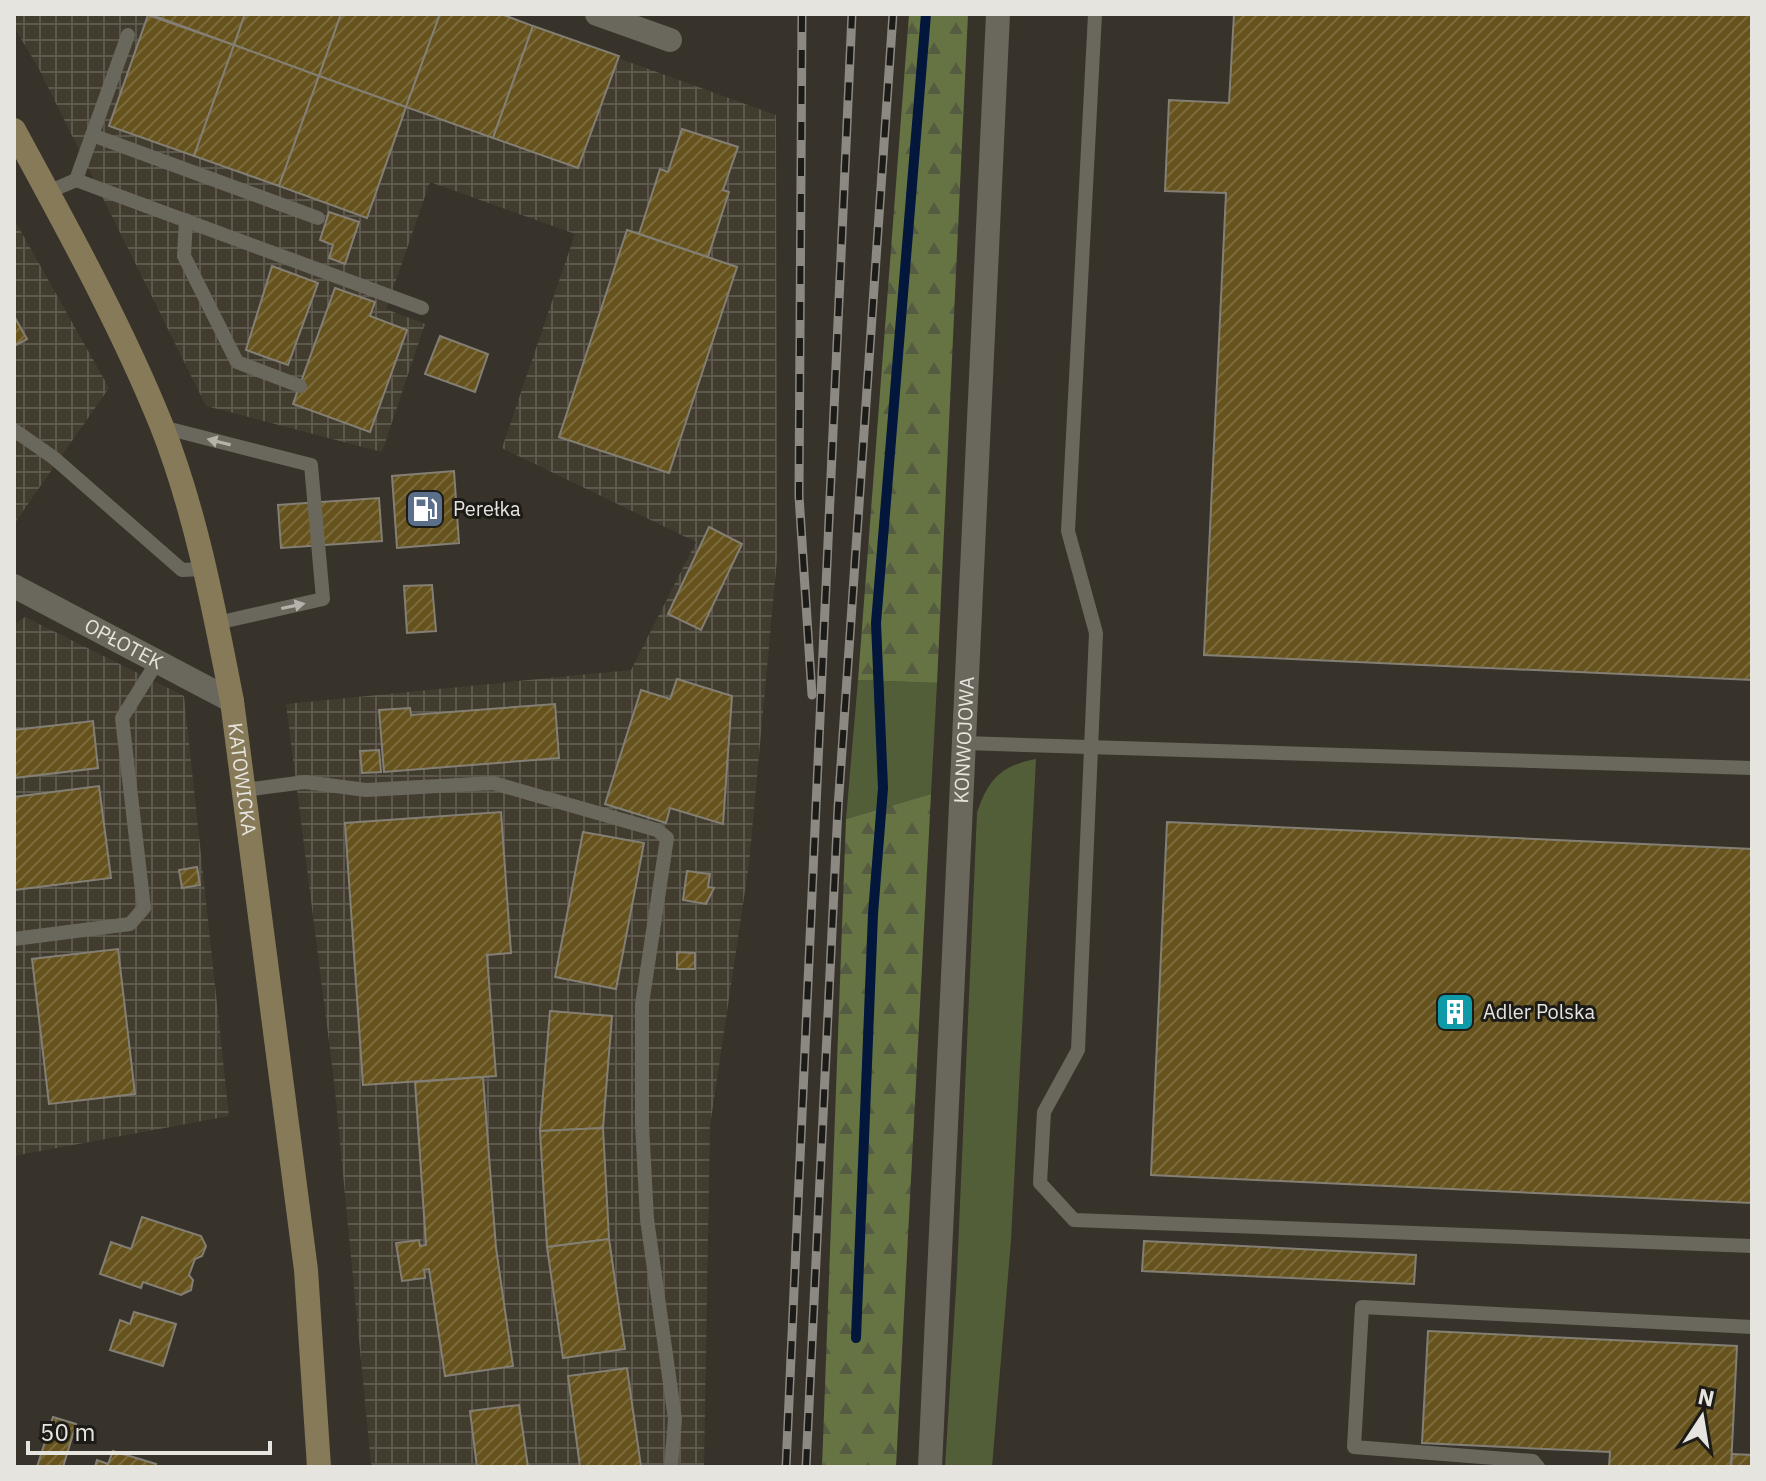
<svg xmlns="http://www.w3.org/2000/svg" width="1766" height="1481" font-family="'IBM Plex Sans',sans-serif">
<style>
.industrial{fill:url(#industrial-grid)}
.grass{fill:#525e38}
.forest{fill:url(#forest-firs)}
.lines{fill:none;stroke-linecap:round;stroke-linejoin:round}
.stream{stroke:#02173b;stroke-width:10}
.building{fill:url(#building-hatch);stroke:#837f75;stroke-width:2}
.lane{stroke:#6a675d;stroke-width:14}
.street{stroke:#6a675d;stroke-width:24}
.secondary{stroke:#877a58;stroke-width:24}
.rail-casing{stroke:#8c8982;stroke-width:9}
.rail{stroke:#1d1b17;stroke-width:6;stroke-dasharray:18;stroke-linecap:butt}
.oneway{fill:#b4b2aa}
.labels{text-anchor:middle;stroke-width:6;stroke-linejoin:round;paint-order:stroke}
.poi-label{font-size:20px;fill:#e6e4de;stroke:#1d1b17;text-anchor:start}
.street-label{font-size:20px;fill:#e6e4de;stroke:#1d1b17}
</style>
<defs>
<pattern id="industrial-grid" width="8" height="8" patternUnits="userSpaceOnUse" patternTransform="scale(2)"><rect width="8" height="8" fill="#423c2f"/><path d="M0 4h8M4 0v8" fill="none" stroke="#5d584d"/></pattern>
<pattern id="forest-firs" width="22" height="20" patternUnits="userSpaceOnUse" patternTransform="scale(2)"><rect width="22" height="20" fill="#657442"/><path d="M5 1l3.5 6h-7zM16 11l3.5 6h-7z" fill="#555c42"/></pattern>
<pattern id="building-hatch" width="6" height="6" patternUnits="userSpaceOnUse" patternTransform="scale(2)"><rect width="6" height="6" fill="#65521c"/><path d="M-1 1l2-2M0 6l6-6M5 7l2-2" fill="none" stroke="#7b6b3d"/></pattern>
</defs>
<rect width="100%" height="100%" fill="#37332b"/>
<!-- industrial -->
<g class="industrial">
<polygon points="14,14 496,14 776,115 777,559 749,864 710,1126 704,1467 376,1467 371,1464 334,1081 286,704 631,670 696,542 502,448 575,234 430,182 386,309 425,324 382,452 206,406 39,69 14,27"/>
<polygon points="14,219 109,388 14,524"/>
<polygon points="25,617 184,696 229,1116 14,1156 14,625"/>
</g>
<!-- grass -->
<g class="grass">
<polygon points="858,680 937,683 931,794 846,819"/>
<path d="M1036 759 1011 1240 992 1467H945L957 1273 977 813C988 780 1000 766 1036 759Z"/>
</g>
<!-- forest -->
<g class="forest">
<polygon points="909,14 968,14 937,683 858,680"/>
<polygon points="931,794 896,1467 822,1467 846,819"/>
</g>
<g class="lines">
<!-- stream -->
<polyline class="stream" points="856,1338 873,914 883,788 876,623 926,14"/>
</g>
<!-- building -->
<g class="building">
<polygon points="149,14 245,14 234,45"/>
<polygon points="245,14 341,14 319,76 234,45"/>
<polygon points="341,14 440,14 406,107 319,76"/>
<polygon points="440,14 501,14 533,26 493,138 406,107"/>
<polygon points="1234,14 1752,14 1752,680 1204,655 1226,193 1165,191 1169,100 1229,103"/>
<polygon points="148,15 234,45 194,156 109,126"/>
<polygon points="533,26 619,56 578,168 493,138"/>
<polygon points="234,45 319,76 279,186 194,156"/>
<polygon points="319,76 406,107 367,218 279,186"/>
<polygon points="682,129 738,147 723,190 729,192 708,257 639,234 660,169 668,172"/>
<polygon points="329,212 359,222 345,264 329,258 333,245 320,240"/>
<polygon points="627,230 737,267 669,473 559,437"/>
<polygon points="272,266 318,283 288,365 246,350"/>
<polygon points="335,288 375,302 370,316 407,330 370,432 293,404"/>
<polygon points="14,316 27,339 14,346"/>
<polygon points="440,336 488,354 475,392 425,374"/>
<polygon points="454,471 459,543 397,548 392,476"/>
<polygon points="379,498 382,541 281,548 278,505"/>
<polygon points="709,527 742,544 701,630 668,614"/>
<polygon points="432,585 436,631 407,633 404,586"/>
<polygon points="677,679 732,696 723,824 670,808 666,823 605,804 641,690 670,699"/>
<polygon points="555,704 559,758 384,772 379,710 410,708 411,715"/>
<polygon points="93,721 98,768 14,778 14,730"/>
<polygon points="379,750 381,772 362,773 360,751"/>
<polygon points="99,786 111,878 14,890 14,797"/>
<polygon points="501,812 511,953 487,955 496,1076 363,1085 345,823"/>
<polygon points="1167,822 1752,849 1752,1203 1151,1175"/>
<polygon points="583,832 644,843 616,989 555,977"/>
<polygon points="197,867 200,885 182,888 179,870"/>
<polygon points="687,871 710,874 708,887 714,888 706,904 683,900"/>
<polygon points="118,949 135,1094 49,1104 32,959"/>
<polygon points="677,952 695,953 695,969 677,969"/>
<polygon points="550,1011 612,1016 603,1128 540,1131"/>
<polygon points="483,1077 496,1248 513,1366 445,1376 429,1269 424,1270 425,1278 402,1281 396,1243 419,1240 420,1246 426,1245 415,1082"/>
<polygon points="603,1128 609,1239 547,1247 540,1131"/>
<polygon points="142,1217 201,1236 206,1246 202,1256 195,1259 189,1275 193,1280 191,1290 181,1295 143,1282 141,1288 100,1274 111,1242 131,1249"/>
<polygon points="609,1239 625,1349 563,1358 547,1247"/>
<polygon points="1144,1241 1416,1255 1414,1284 1142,1271"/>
<polygon points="134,1312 176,1324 163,1366 110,1350 120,1320 130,1324"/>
<polygon points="1428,1331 1737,1346 1731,1467 1609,1467 1610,1452 1422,1443"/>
<polygon points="627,1368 641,1467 580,1467 568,1376"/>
<polygon points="519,1405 528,1467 477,1467 470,1411"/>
<polygon points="53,1417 76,1424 70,1444 63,1467 37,1467"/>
<polygon points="113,1451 156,1464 155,1467 95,1467 97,1460 108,1464"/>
<polygon points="1732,1454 1752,1455 1752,1467 1731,1467"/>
</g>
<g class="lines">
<!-- lane -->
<g class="lane">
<polyline points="1095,14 1068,531 1096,633 1078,1050 1044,1112 1040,1183 1074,1220 1752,1246"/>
<polyline points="92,135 318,218"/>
<polyline points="76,180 128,35"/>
<polyline points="48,192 76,180 422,308"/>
<polyline points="186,220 184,256 237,362 300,386"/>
<polyline points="162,427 311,465 323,599 217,623"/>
<polyline points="14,430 54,458 182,570 203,569"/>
<polyline points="964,743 1752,768"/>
<polyline points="244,790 305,782 366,790 493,783 657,830 667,838 642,1004 642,1124 647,1219 675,1419 671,1467"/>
<polyline points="14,939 130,924 144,908 122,718 157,662"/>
<polyline points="1538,1467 1533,1461 1354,1447 1362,1307 1752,1327"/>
</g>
<!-- street -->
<g class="street">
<polyline points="597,14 670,40"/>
<path id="s1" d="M14 586 232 701"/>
<path id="s2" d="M930 1467 998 14"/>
</g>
<!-- secondary -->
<path class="secondary" id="s3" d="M14 130C66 226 120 323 161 424 196 512 214 609 232 701L306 1270 319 1467"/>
<!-- rail casing -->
<g class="rail-casing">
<g id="rail">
<polyline points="802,14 799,496 812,695"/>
<polyline points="786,1467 852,14"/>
<polyline points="806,1467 838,808 893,14"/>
</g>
</g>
<!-- rail -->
<use href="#rail" class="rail"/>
</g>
<!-- one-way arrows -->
<defs><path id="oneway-solid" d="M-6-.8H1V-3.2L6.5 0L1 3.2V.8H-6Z" transform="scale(2)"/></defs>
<g class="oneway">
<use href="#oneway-solid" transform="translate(219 442) rotate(-166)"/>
<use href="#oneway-solid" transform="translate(293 606) rotate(-12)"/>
</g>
<!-- icons -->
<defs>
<g id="fuel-square" transform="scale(2)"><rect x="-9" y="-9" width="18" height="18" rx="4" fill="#5c6f8a" stroke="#1d1b17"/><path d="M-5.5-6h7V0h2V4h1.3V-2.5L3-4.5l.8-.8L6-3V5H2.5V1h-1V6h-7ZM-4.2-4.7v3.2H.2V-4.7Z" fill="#fff"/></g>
<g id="building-square" transform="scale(2)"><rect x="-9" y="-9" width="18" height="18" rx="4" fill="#0f9aa8" stroke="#1d1b17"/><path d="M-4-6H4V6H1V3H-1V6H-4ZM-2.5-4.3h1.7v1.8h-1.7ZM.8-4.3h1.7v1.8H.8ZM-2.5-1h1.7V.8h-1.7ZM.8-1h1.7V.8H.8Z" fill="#fff"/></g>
</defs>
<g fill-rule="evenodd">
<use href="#fuel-square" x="425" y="509"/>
<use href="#building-square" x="1455" y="1012"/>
</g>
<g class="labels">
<!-- poi labels -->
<g class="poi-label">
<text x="453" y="516">Perełka</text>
<text x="1483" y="1019">Adler Polska</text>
</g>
<!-- street labels -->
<g class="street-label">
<text dy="7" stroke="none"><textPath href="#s1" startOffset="124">OPŁOTEK</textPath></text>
<text dy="7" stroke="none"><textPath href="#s2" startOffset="728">KONWOJOWA</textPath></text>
<text dy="7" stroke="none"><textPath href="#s3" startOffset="694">KATOWICKA</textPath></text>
</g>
</g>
<!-- border -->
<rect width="1766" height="1481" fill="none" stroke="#e6e4de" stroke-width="32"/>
<!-- north arrow -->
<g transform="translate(1702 1417) rotate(12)" stroke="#1d1b17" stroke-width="6" paint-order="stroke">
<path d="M0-6L14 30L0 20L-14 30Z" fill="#e6e4de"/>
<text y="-12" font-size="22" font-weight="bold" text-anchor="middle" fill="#e6e4de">N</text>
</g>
<!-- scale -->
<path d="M28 1441v12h242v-12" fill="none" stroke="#e6e4de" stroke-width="4"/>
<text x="40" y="1441" font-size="24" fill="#e6e4de" stroke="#1d1b17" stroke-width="6" paint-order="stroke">50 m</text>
</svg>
